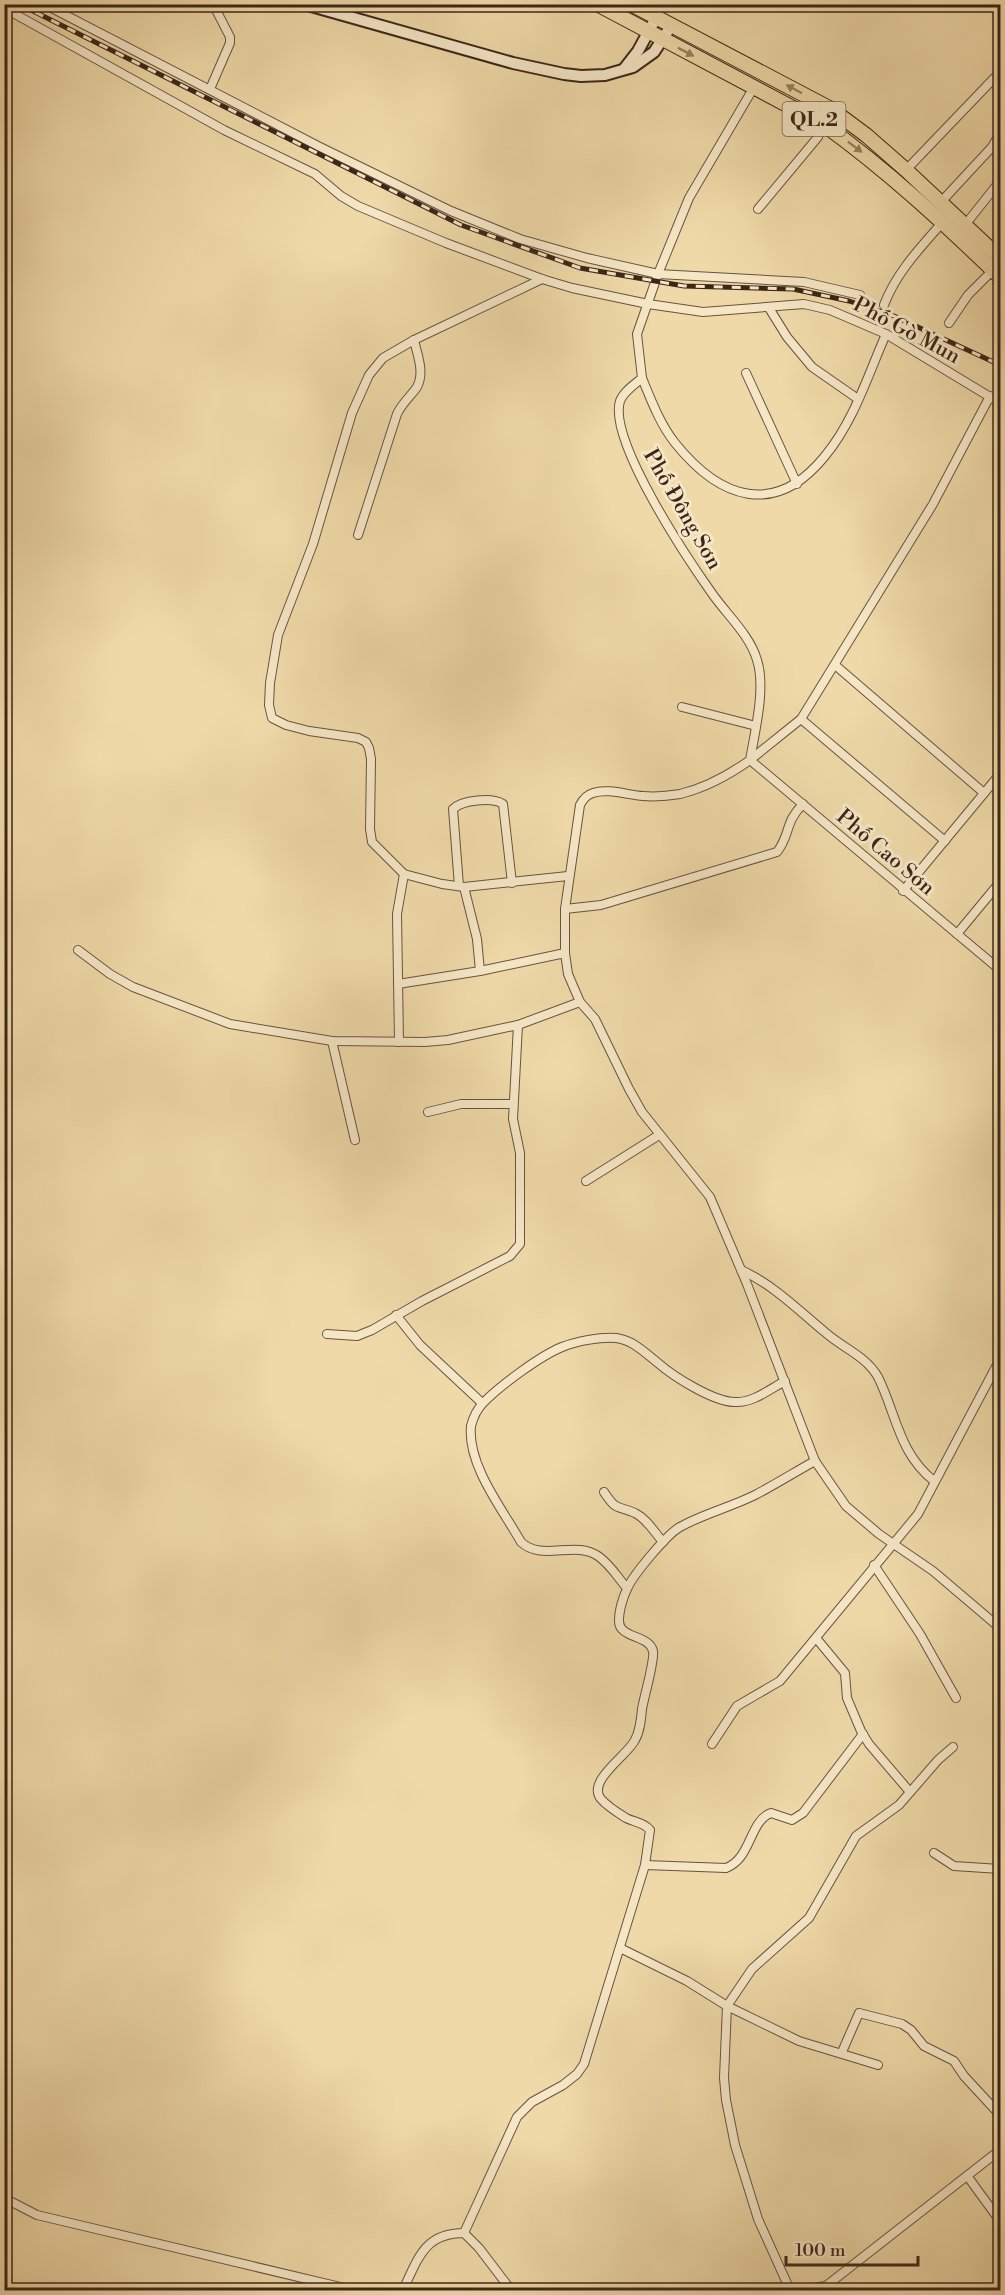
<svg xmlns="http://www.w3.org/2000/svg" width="1005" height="2295" font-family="'Libre Bodoni',serif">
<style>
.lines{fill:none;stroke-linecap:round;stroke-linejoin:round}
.street-casing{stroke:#69533d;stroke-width:10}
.secondary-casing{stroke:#3c2619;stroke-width:14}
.highway-casing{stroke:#3c2619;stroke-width:16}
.street{stroke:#f5e6c6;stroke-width:8}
.secondary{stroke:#f5e6c6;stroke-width:10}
.highway{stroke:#efd9a8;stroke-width:14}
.rail-casing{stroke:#3c2619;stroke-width:5}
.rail{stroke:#f5e6c6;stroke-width:3;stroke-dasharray:9;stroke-linecap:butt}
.oneway{fill:#968060}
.labels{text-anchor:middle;stroke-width:6;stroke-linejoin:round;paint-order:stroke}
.shield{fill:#f5e6c6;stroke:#74604d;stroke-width:1.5}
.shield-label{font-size:20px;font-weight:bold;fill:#3c2619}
.street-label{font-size:21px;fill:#3c2619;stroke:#f5e6c6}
</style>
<rect width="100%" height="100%" fill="#efd9a8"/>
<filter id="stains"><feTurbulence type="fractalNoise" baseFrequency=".00333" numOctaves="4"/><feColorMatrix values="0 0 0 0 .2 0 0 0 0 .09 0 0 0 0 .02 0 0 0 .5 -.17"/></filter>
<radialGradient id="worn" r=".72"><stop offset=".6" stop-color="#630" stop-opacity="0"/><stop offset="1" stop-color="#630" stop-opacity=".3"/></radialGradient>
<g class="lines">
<!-- street casing -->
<g class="street-casing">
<g id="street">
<polyline points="44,4 318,146 451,211 520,239 587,258 658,274 804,282 860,295"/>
<polyline points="4,8 224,130 315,174 341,196 358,206 446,243 542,279 572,288 648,304 703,312 804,304 830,310 886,334 1000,403"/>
<path d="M754 87 689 198 658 274 637 334 642 378C635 384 623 392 620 401 608 440 687 558 711 592 726 614 750 635 757 660 766 688 755 731 750 760 729 775 705 788 680 794 668 796 655 797 643 796 628 795 607 788 593 793 586 795 583 799 580 805L565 909V953L568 974 580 1002 595 1019 629 1089 642 1112 710 1197 747 1284 815 1461 846 1506 879 1534 933 1571 1000 1628"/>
<polyline points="210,89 230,43 230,37 213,4"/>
<polyline points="906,170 1000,72"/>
<polyline points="941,202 992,147 1000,133"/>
<polyline points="758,209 818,137 823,124"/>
<polyline points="965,225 1000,181"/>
<polyline points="542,279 414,340 383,358 369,375 352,413 313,544 278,635 270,683 269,705 272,718 286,725 309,731 358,738 366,742 369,748 371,759 370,829 372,842 404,874 442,884 464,887 568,876"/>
<path d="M884 305C896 273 920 248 942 223"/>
<polyline points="769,308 787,337 812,367 858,399"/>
<polyline points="949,323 968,295 993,270"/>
<polyline points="746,373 797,484"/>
<path d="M642 378C651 400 660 424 675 443 720 499 775 518 825 456 854 421 868 375 886 334"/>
<polyline points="990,396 933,504 801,719 750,760 1000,970"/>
<path d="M358 535 397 414C402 403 411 396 417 387 425 372 417 354 414 340"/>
<polyline points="835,665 984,793"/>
<polyline points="682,707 756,726"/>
<polyline points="801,719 945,841"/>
<path d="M459 886 453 809C462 800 492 797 503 804L512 883"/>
<polyline points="464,887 477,939 480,971"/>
<polyline points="903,891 1000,774"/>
<path d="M565 909 601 905 777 852C791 834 784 823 803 804"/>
<polyline points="957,934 1000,882"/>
<polyline points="78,950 110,974 133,987 230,1024 332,1041 425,1042 448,1040 518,1025 580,1002"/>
<polyline points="398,984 480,971 565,953"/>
<polyline points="332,1041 355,1140"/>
<polyline points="399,1042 397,914 404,874"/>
<polyline points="428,1112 461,1104 513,1104"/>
<polyline points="586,1181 659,1135"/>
<path d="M741 1270C774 1285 798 1310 826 1333 843 1348 866 1356 878 1377 896 1413 899 1454 934 1481"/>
<polyline points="396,1315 420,1345 482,1403"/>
<polyline points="327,1334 357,1336 372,1330 422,1301 510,1256 520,1244 520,1153 513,1119 518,1025"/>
<path d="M604 1492C617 1512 617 1505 635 1513 647 1519 655 1533 663 1542"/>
<polyline points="874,1565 920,1634 956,1698"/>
<path d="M627 1588C618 1578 610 1564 598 1556 575 1540 542 1562 521 1542 503 1510 467 1465 471 1426 473 1418 478 1408 484 1402 501 1385 540 1356 562 1347 577 1341 599 1337 616 1338 633 1340 645 1353 658 1363 674 1377 714 1402 735 1402 753 1403 770 1389 785 1381"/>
<polyline points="816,1638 845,1673 847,1698 861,1731 869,1744 910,1792"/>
<polyline points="712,1744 737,1706 780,1681 918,1514 1000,1359"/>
<polyline points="934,1853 954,1866 1000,1869"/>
<path d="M645 1865 726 1868C752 1858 749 1821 771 1813L792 1820 803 1813 863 1734"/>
<polyline points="620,1948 687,1981 727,2006 799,2041 878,2065"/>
<polyline points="842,2052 859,2013 902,2024 911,2030 924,2046 954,2061 964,2076 1000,2115"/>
<polyline points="968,2177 1000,2221"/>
<polyline points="4,2198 37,2215 353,2290"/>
<path d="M464 2233 517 2117 532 2102 563 2085 577 2074 584 2064 645 1865 650 1830C645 1823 634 1822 626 1818 618 1813 607 1806 601 1799 586 1781 628 1755 635 1740 640 1731 641 1720 642 1709 644 1697 655 1660 653 1651 649 1634 618 1639 619 1620 619 1611 623 1597 627 1589 633 1575 667 1534 680 1527 703 1514 731 1507 755 1495 776 1484 795 1472 815 1461"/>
<path d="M403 2290C418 2259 424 2233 464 2233L479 2248 511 2290"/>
<polyline points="790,2290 758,2219 735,2145 726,2100 724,2078 727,2006 752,1969 809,1918 856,1836 899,1805 938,1760 953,1747"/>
<polyline points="799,2290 826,2286 1000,2150"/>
</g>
</g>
<!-- secondary casing -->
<g class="secondary-casing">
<g id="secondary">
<polyline points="304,4 513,63 564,74 581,76 605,75 633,67 654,52 671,26"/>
<polyline points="624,69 638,51 656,18"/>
</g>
</g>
<!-- highway casing -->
<g class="highway-casing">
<g id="highway">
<path d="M597 4 823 124C887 170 944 223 1000 277"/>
<polyline points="631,4 831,109 866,135 906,170 1000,258"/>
</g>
</g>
<!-- street -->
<use href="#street" class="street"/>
<!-- secondary -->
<use href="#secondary" class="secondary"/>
<!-- highway -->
<use href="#highway" class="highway"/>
<!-- rail casing -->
<g class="rail-casing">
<polyline id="rail" points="19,4 461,225 580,268 684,286 793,289 849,301 894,316 1000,365"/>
</g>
<!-- rail -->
<use href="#rail" class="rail"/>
</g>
<!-- one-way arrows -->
<defs><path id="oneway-solid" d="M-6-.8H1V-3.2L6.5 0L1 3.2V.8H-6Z" transform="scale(1.5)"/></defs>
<g class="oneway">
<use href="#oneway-solid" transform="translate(686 52) rotate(27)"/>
<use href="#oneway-solid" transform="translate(794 89) rotate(-152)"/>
<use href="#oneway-solid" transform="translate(855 147) rotate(37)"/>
</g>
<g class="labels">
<!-- shield labels -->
<rect class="shield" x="782.5" y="102" width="63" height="34" rx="4.5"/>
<g class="shield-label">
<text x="814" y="126">QL.2</text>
</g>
<!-- street labels -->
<g class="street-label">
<text transform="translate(907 330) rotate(28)" y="7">Phố Gò Mun</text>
<text transform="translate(683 509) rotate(60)" y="7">Phố Đông Sơn</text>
<text transform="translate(886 852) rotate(40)" y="7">Phố Cao Sơn</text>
</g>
</g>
<!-- margin -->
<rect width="1005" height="2295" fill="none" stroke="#efd9a8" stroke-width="24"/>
<rect x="6" y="6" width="993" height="2283" fill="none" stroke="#3c2619" stroke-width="3"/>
<rect x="12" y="12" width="981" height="2271" fill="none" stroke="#3c2619" stroke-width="1.5"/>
<!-- scale -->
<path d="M786 2256v9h132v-9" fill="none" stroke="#3c2619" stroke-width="3"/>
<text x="795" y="2256" font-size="18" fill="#3c2619" stroke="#f5e6c6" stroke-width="4.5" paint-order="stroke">100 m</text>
<rect width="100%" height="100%" filter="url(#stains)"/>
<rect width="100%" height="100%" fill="url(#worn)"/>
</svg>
